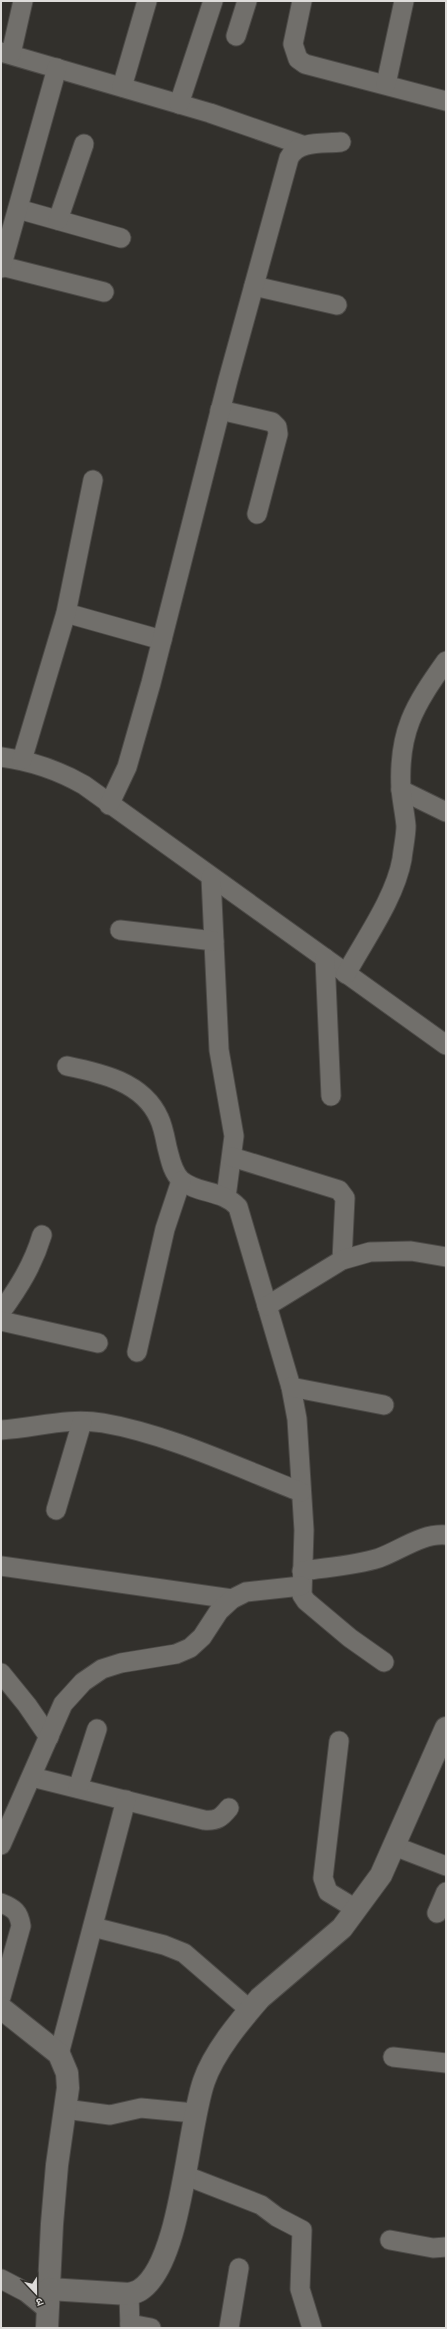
<svg xmlns="http://www.w3.org/2000/svg" width="447" height="2329" font-family="'Asap Condensed','Noto Sans Devanagari',sans-serif">
<style>
.lines{fill:none;stroke-linecap:round;stroke-linejoin:round}
.minor-casing{stroke:#4d4b48;stroke-width:21}
.tertiary-casing{stroke:#4d4b48;stroke-width:24}
.minor{stroke:#716f6b;stroke-width:19}
.tertiary{stroke:#716f6b;stroke-width:22}
</style>
<rect width="100%" height="100%" fill="#32302c"/>
<g class="lines">
<!-- minor casing -->
<g class="minor-casing">
<g id="minor">
<polyline points="302,1 293,44 298,59 305,64 446,101"/>
<polyline points="236,36 247,1"/>
<polyline points="1,52 210,113 302,145"/>
<polyline points="11,54 23,1"/>
<polyline points="386,84 404,1"/>
<polyline points="122,87 147,1"/>
<polyline points="179,104 213,1"/>
<polyline points="18,209 121,238"/>
<polyline points="58,220 84,144"/>
<polyline points="1,266 104,292"/>
<polyline points="1,268 57,68"/>
<polyline points="254,286 337,305"/>
<polyline points="220,410 272,422 277,427 278,434 257,514"/>
<polyline points="66,613 162,640"/>
<path d="M1 757C31 761 58 770 84 785L446 1045"/>
<polyline points="22,760 66,613 93,480"/>
<polyline points="401,790 446,812"/>
<path d="M109 805 127 767 151 683 228 380 289 158C298 140 323 144 341 142"/>
<polyline points="211,877 219,1050 234,1136 226,1197"/>
<polyline points="120,930 214,941"/>
<polyline points="325,958 331,1096"/>
<path d="M346 974C365 939 395 898 402 859 403 849 406 836 406 826 405 814 402 801 401 789 398 732 414 706 446 661"/>
<path d="M67 1066C101 1073 143 1082 159 1118 163 1126 165 1137 167 1147 170 1158 172 1172 181 1180 197 1194 223 1190 238 1207L291 1387 297 1419 304 1530 302 1595 306 1601 350 1638 384 1662"/>
<polyline points="232,1157 339,1190 345,1198 342,1260"/>
<polyline points="267,1306 342,1260 370,1252 411,1251 446,1257"/>
<path d="M1 1312C19 1287 33 1265 42 1235"/>
<polyline points="1,1321 98,1343"/>
<polyline points="137,1352 165,1229 181,1181"/>
<polyline points="291,1387 384,1405"/>
<path d="M1 1430C36 1428 67 1417 103 1423 168 1434 239 1468 301 1492"/>
<polyline points="56,1510 82,1422"/>
<polyline points="1,1566 232,1599"/>
<path d="M302 1571C328 1567 354 1566 379 1558 401 1550 422 1533 446 1535"/>
<polyline points="1,1673 27,1705 49,1737"/>
<polyline points="339,1741 323,1878 328,1892 356,1909"/>
<path d="M32 1777 204 1820C217 1821 221 1818 229 1808"/>
<polyline points="78,1788 97,1729"/>
<polyline points="1,1845 63,1704 83,1682 102,1669 121,1663 176,1654 190,1648 202,1637 219,1611 232,1599 246,1592 301,1586"/>
<polyline points="394,1846 446,1866"/>
<path d="M1 1903C14 1908 19 1912 21 1926L1 1997"/>
<polyline points="437,1913 446,1892"/>
<polyline points="93,1927 164,1945 184,1953 250,2010"/>
<polyline points="59,2054 126,1800"/>
<polyline points="393,2057 446,2063"/>
<polyline points="65,2109 110,2115 141,2108 194,2113"/>
<polyline points="184,2175 261,2205 277,2217 302,2230 300,2289 312,2328"/>
<polyline points="390,2240 433,2248 446,2247"/>
<polyline points="1,2279 26,2292 48,2310"/>
<polyline points="129,2294 130,2328"/>
<polyline points="130,2324 151,2328"/>
<polyline points="229,2328 239,2268"/>
</g>
</g>
<!-- tertiary casing -->
<g class="tertiary-casing">
<g id="tertiary">
<polyline points="1,2008 59,2054 67,2073 68,2088 57,2165 52,2224 47,2328"/>
<path d="M49 2289 129 2294C133 2293 137 2292 140 2290 182 2263 187 2128 204 2081 214 2052 240 2021 260 1998L342 1928 381 1875 446 1728"/>
</g>
</g>
<!-- minor -->
<use href="#minor" class="minor"/>
<!-- tertiary -->
<use href="#tertiary" class="tertiary"/>
</g>
<!-- border -->
<rect width="447" height="2329" fill="none" stroke="#dedcda" stroke-width="4"/>
<!-- north arrow -->
<g transform="translate(36 2293) rotate(158)" stroke="#32302c" stroke-width="3" paint-order="stroke">
<path d="M0-3L7 15L0 10L-7 15Z" fill="#dedcda"/>
<text y="-6" font-size="11" font-weight="bold" text-anchor="middle" fill="#dedcda">उ</text>
</g>
</svg>
